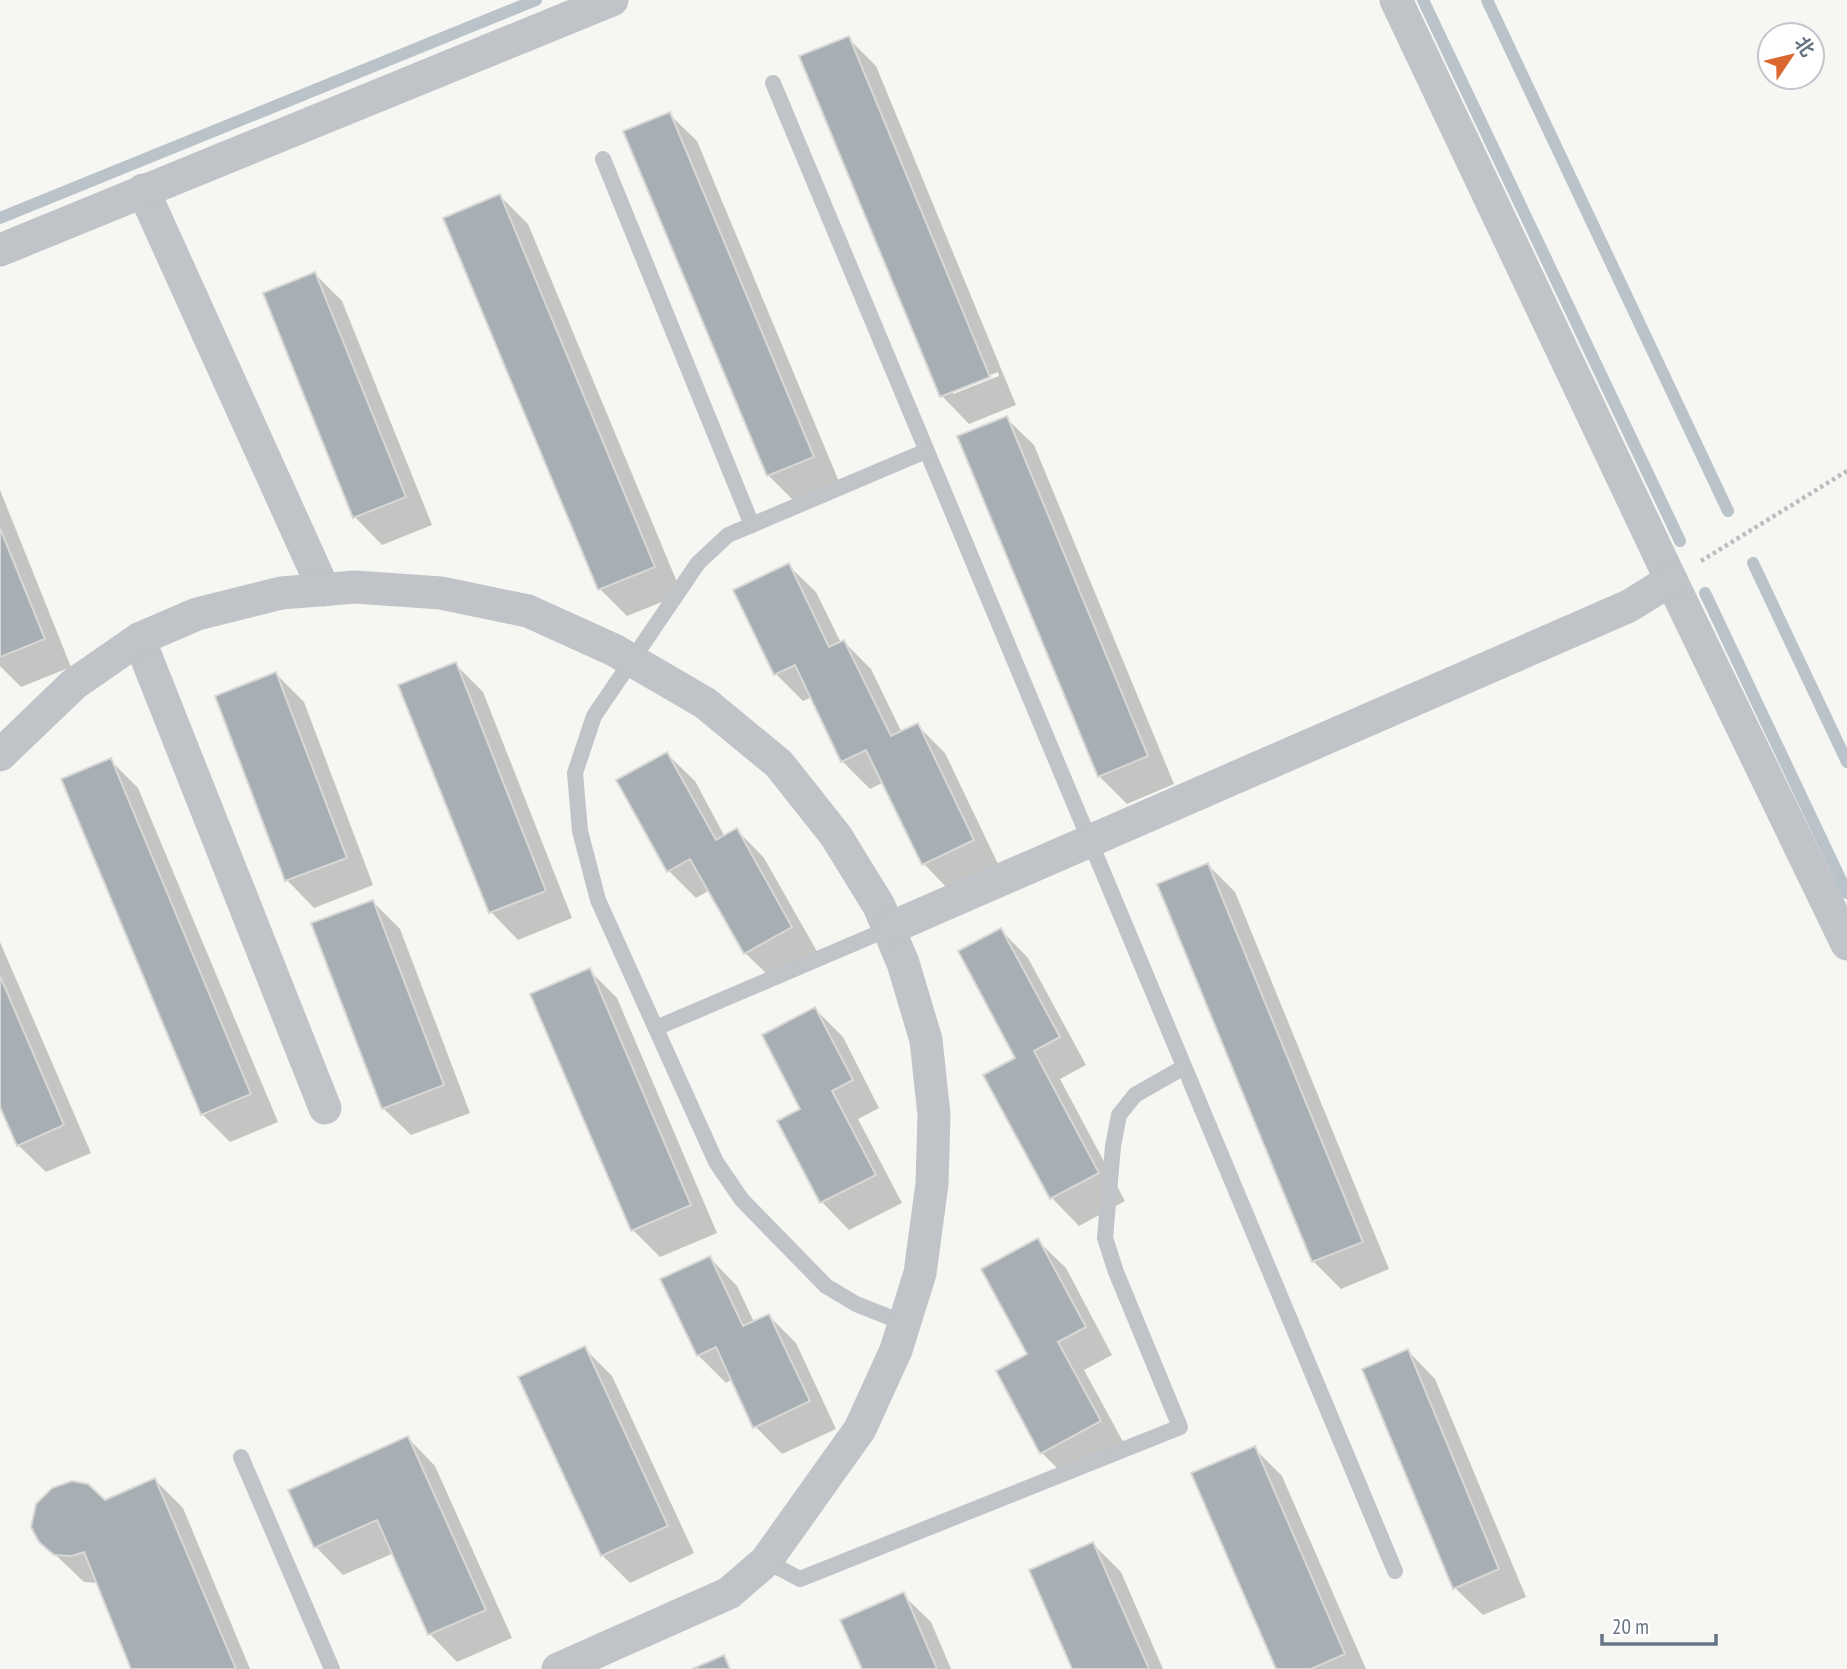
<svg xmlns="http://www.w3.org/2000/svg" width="1847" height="1669" font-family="'PT Sans Narrow','Noto Sans SC',sans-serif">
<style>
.shadow{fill:#0003;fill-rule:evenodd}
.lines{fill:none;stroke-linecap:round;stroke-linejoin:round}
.stream{stroke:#bac3c9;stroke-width:12}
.building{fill:#a7aeb4;stroke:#d8d8d6;stroke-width:2}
.path{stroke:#babcbf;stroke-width:4.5;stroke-dasharray:3.5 3.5;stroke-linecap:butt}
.lane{stroke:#c0c3c7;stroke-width:16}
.street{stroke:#c0c3c7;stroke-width:33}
</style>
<rect width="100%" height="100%" fill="#f6f6f3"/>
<!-- shadow -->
<g class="shadow">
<path d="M848 38 876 66 1016 405 969 424 942 396 801 57ZM998 372 999 376 953 394V390Z"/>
<polygon points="669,114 697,141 840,484 796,503 768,475"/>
<polygon points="500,196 528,224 682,594 627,616 600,589"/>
<polygon points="315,274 342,301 432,525 382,545 355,517"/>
<polygon points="1006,418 1034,445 1174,784 1127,804 1099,776"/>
<polygon points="0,490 71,667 21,687 0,666"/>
<polygon points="788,565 816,592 841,643 844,642 871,669 902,733 917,725 945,753 1000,868 951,892 924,864 884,782 870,789 842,761 812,697 803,701 776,674"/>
<polygon points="455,664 483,692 572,918 518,940 491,912"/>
<polygon points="276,674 304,702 373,885 314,908 287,880"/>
<polygon points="667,754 695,781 725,837 737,830 764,858 819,955 773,980 745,953 710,890 696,898 669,871"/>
<polygon points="110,760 138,788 278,1122 230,1142 203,1115 63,780"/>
<polygon points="1208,865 1235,892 1389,1269 1341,1289 1313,1261"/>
<polygon points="373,902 400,929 470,1113 411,1135 383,1108"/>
<polygon points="1001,930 1028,958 1086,1065 1060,1079 1125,1201 1079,1226 1052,1198 1018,1058"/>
<polygon points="0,942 91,1153 46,1172 18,1145 0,1102"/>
<polygon points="589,970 617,998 717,1233 660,1257 633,1230"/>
<polygon points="815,1009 843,1037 879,1108 858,1119 902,1203 849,1230 822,1202 802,1109"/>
<polygon points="1038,1241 1066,1268 1112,1355 1084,1370 1127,1449 1069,1480 1041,1452 1029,1355"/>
<polygon points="710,1258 737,1286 754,1322 769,1316 796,1343 836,1429 782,1454 755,1426 733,1379 726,1383 698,1355"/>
<polygon points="584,1348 612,1376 694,1553 630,1583 602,1555"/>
<polygon points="1408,1351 1435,1379 1526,1597 1483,1615 1455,1588"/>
<polygon points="408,1438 435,1466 512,1638 457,1662 430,1634 394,1553 343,1575 316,1547 290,1491"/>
<polygon points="1254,1448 1282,1476 1366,1669 1278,1669"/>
<polygon points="155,1480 183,1508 250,1669 133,1669 98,1583 84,1582 41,1541 105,1502"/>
<polygon points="1093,1544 1121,1572 1163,1669 1074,1669"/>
<polygon points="903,1595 931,1622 951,1669 864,1669"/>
</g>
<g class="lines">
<!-- stream -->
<g class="stream">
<polyline points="1423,0 1680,541"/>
<polyline points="1487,0 1728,511"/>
<polyline points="0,218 536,0"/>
<polyline points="1753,563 1847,762"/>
<polyline points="1705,593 1847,893"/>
</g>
</g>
<!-- building -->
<g class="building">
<polygon points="849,36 990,377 940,397 799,56"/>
<polygon points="670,112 814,457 767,476 623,131"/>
<polygon points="500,194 655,567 598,590 443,218"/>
<polygon points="315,272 406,497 353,518 263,293"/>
<polygon points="1007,416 1148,756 1098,777 957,436"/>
<polygon points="0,528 45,639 0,657"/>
<polygon points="789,563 829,647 844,640 891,736 918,723 974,840 922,865 866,750 841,762 795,665 774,675 733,590"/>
<polygon points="456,662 546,891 489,913 398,685"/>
<polygon points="276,672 347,858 285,881 215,696"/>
<polygon points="667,752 716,840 737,828 792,927 744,954 690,859 667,872 616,780"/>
<polygon points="111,758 251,1094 201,1115 61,779"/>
<polygon points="1208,863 1363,1242 1312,1262 1157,884"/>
<polygon points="373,900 444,1085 382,1109 311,923"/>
<polygon points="1001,928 1060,1037 1034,1051 1099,1173 1050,1199 983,1075 1015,1058 958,951"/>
<polygon points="590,968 691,1205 631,1231 530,994"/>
<polygon points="0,976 64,1125 17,1146 0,1107"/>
<polygon points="815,1007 853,1080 832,1091 876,1175 820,1203 777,1121 800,1109 762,1035"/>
<polygon points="1038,1238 1086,1327 1058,1342 1101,1421 1040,1454 996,1371 1027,1354 981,1269"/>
<polygon points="710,1256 743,1326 769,1314 810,1401 753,1428 716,1347 697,1356 660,1279"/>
<polygon points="585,1346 668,1526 601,1556 518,1377"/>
<polygon points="1408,1349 1499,1569 1453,1589 1362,1369"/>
<polygon points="408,1436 486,1610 428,1635 377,1520 314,1548 288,1490"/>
<polygon points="1255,1446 1345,1654 1311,1669 1276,1669 1191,1473"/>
<polygon points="155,1478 236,1669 131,1669 84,1552 72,1556 54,1555 39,1542 31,1527 36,1504 52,1488 72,1481 88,1484 105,1500"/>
<polygon points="1093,1542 1149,1669 1072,1669 1029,1570"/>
<polygon points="904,1592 937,1669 862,1669 840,1620"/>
<polygon points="724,1655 730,1669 692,1669"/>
</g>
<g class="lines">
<!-- path -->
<polyline class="path" points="1701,561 1847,471"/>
<!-- lane -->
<g class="lane">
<polyline points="773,83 1395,1571"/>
<polyline points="603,159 752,525"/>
<polyline points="656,1028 888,929"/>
<polyline points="904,1323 856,1304 826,1286 742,1200 716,1162 598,900 580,831 575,773 594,716 698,563 728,535 926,451"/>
<polyline points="241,1457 332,1669"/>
<polyline points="766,1561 800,1579 1180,1427 1116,1272 1105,1238 1113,1146 1119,1115 1135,1095 1184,1067"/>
</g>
<!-- street -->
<g class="street">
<polyline points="1396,0 1671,580 1847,944"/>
<polyline points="143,190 324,590"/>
<polyline points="0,250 612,0"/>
<polyline points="139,639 325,1108"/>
<polyline points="0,755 74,684 139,639 197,614 281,593 355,587 441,593 528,611 614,650 705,703 779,764 836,836 879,906 903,963 926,1040 934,1115 932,1184 920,1273 896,1350 860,1429 766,1561 729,1593 558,1669"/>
<polyline points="888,929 1629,606 1671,580"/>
</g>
</g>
<!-- north arrow -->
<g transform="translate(1791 56) rotate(55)"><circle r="33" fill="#ffffff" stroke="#c2c7cd" stroke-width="2"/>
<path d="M0-5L12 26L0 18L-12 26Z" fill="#da6730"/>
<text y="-10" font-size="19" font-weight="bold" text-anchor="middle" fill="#677483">北</text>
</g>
<!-- scale -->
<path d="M1602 1634v10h114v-10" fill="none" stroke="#677483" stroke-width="3.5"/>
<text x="1612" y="1634" font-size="21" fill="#677483" stroke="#ffffff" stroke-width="5" paint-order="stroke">20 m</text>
</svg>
